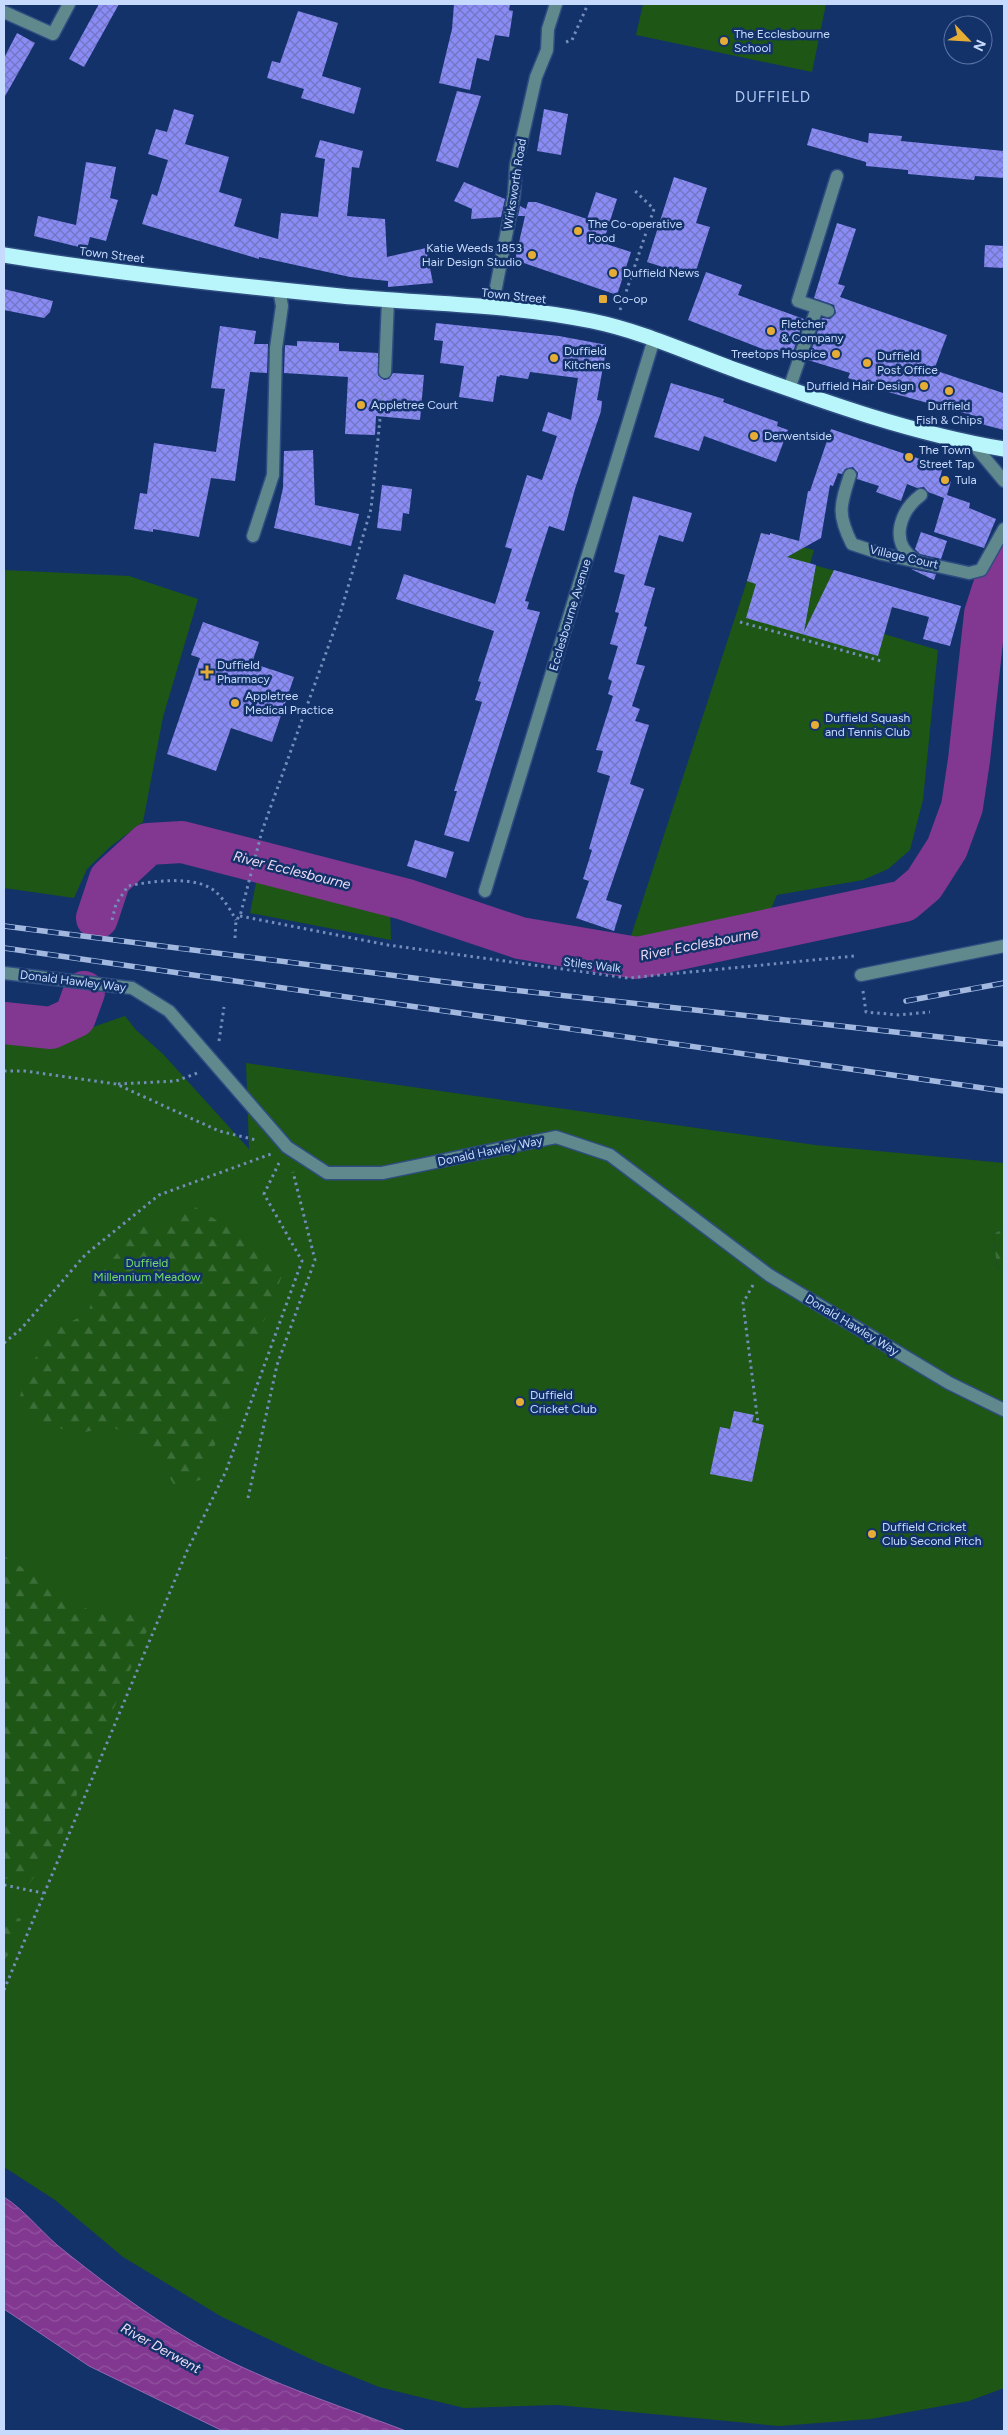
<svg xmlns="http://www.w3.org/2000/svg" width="1008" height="2435" font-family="Figtree,sans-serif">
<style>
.grass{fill:#1d5615}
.forest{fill:url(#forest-firs)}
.water{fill:url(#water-waves);stroke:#9668b1}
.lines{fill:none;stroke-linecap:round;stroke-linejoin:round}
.river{stroke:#823790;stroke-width:42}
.building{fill:url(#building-cross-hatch)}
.minor-casing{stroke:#304d82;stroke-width:15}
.highway-casing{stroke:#304d82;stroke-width:18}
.path{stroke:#738cb9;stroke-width:3;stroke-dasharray:2.5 4;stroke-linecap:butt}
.minor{stroke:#5f898c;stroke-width:12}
.highway{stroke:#b8f6fb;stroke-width:15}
.rail-casing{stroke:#a2b8df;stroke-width:5.5}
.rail{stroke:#13326a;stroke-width:4;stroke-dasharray:11;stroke-linecap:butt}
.poi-dot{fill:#e6ad36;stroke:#13326a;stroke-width:2}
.labels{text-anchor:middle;stroke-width:5;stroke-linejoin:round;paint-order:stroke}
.poi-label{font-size:12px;fill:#c6dafd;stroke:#13326a;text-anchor:start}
.street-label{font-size:12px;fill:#c6dafd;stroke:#13326a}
.park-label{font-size:12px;fill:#75dc66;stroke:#13326a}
.water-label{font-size:14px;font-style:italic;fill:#eedbf2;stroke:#13326a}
.quarter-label{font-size:15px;letter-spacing:1px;fill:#b2caf2;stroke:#13326a}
</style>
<defs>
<pattern id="forest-firs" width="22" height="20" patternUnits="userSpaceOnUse" patternTransform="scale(1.25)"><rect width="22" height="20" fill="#1d5615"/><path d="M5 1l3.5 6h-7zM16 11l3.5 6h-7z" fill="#3c6e38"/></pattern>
<pattern id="water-waves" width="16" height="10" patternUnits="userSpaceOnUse" patternTransform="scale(1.25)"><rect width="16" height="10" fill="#823790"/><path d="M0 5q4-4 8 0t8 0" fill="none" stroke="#9253a0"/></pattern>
<pattern id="building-cross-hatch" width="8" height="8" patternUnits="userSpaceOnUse" patternTransform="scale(1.25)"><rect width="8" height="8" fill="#8a8bf5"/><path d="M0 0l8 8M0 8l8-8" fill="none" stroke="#7275c2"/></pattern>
</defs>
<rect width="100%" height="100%" fill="#13326a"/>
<!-- grass -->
<g class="grass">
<polygon points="643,4 826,4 812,72 636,35"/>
<polygon points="761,533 769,535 770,533 795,540 794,545 814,550 810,564 843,573 835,600 890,615 884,634 938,650 923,800 910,850 888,869 863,880 777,895 767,918 630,939 747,581"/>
<polygon points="4,570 129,576 198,599 163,717 143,822 110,847 87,869 74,898 4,888"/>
<polygon points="258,873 390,907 391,940 250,913"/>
<polygon points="125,1016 136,1030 163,1054 249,1149 246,1063 815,1145 1004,1163 1004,1227 993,1235 997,1267 1004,1270 1004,2388 969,2401 871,2419 779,2426 557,2405 464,2408 379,2387 317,2362 222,2317 123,2257 55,2200 4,2167 4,1038 61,1043 90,1028"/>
</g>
<!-- forest -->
<g class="forest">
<polygon points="187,1202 242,1236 285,1268 201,1480 174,1485 153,1449 113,1427 74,1434 16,1410 28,1369 54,1330 88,1313 100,1276 142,1220 175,1226"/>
<polygon points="1004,1227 1004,1270 997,1267 993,1235"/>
<polygon points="4,1556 89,1610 125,1610 152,1619 92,1759 80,1777 76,1799 57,1847 29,1884 4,1878"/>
<polygon points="4,1913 21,1919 9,1954 4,1960"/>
</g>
<!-- water -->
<path class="water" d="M4 2197C24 2210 39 2229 57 2245 99 2279 144 2313 190 2340 258 2380 333 2403 406 2431H223L89 2366 4 2309Z"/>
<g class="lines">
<!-- river -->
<g class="river">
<polyline points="97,918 110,879 148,844 182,842 404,899 520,938 637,958 904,901 924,884 947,848 962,807 969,760 985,614 993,589 1004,563"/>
<polyline points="4,1023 51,1028 75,1017 84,992"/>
</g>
</g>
<!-- building -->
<g class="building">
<polygon points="99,4 119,4 84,67 69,59"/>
<polygon points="454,4 510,4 509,10 513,11 509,37 495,35 489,61 477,58 470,90 439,83 452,29"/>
<polygon points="298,11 338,23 322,76 361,88 354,114 301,98 304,89 267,78 272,61 280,63"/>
<polygon points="17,33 35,43 4,98 4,58"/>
<polygon points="457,91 481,96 458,168 436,161"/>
<polygon points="174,109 194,115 185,144 229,157 219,192 242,199 234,226 278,239 281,213 318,217 325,159 315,157 320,140 363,151 359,168 352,167 347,216 385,219 387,257 426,248 433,283 388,287 388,281 350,277 259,257 259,259 142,224 152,194 157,196 168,160 148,154 156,129 167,132"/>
<polygon points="544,109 568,114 561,155 537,151"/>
<polygon points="812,128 868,143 869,133 902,136 901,141 1004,151 1004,178 975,176 974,180 908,174 908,170 866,166 866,162 807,145"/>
<polygon points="86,162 116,167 110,198 118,200 106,241 90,237 87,249 34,236 38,216 76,225"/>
<polygon points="674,177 707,188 696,223 710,227 694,277 647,262"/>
<polygon points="464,182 505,199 501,217 471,219 472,209 454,201"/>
<polygon points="596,192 617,199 603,243 631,252 617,295 515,260 525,216 518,216 520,206 526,209 528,202 536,202 587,219"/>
<polygon points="837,223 856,229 838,284 845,286 840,297 947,335 934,370 1003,393 1004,430 981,424 982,418 888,392 848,378 850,373 808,360 822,318 830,319 836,313 834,305 814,298"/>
<polygon points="985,245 1004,246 1004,268 984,267"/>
<polygon points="706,272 742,285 738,295 804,319 792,355 785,353 783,357 688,320"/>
<polygon points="4,289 53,301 50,312 44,318 4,310"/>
<polygon points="436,323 559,336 607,345 597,400 602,401 601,411 575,489 564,531 549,526 525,601 529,602 527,609 540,612 469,842 444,835 457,791 454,791 482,702 475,700 481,682 478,681 494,631 396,599 404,574 495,604 512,549 505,547 527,475 542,480 557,436 542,431 548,412 571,420 578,378 530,372 528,379 500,375 499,377 497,376 493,402 459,397 464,366 440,363 443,341 434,340"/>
<polygon points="220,326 256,331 254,344 268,344 267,373 250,372 235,481 211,478 199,537 153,529 153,532 134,529 140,493 147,494 154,443 216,452 225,389 211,388"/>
<polygon points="297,341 339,343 339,351 378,353 378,375 384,380 389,379 393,373 424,375 420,420 376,416 375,435 345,434 348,377 284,373 285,345 297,346"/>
<polygon points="671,383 724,399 723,402 778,422 777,426 788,430 776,462 704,436 699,451 654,437"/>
<polygon points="831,429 923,460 922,463 942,470 940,478 951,481 947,495 970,503 969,508 996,519 984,548 934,532 944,498 928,492 924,487 917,488 907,484 901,501 876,492 879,486 857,479 858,473 853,467 845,469 842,474 838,473 833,486 830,485 821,538 787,557 816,565 804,632 834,570 961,606 950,646 923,639 929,617 892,607 878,656 746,618 756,584 747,581 761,533 770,535 770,533 799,541 808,491 810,491"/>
<polygon points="313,450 315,505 359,514 351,546 274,528 283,488 284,451"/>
<polygon points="382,485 412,489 409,514 403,513 401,531 377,528"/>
<polygon points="633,496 692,513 683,542 659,535 644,585 655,588 644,626 647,627 636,664 645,666 632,706 640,709 635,721 649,725 630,784 644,789 606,900 622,905 614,931 576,918 589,881 583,879 592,850 589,849 610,776 597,772 603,751 596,750 613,696 608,694 612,681 608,679 618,646 610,644 619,613 615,612 625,575 614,572"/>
<polygon points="921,532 947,541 941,559 920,554 915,549"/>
<polygon points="911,569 936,574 934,580"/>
<polygon points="203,622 259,642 252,663 294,677 272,742 231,728 216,771 167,754 200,658 191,655"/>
<polygon points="415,840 454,852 446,878 407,866"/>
<polygon points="734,1411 754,1415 752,1422 764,1425 752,1482 710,1474 720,1427 730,1429"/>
</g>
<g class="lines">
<!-- minor casing -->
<g class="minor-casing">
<g id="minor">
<polyline points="4,12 53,34 69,4"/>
<polyline points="492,308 514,195 516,165 536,77 547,50 548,29 556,4"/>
<polyline points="828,311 798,301 837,176"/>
<polyline points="385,372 388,300"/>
<polyline points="789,389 817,308"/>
<polyline points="973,444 1004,481"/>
<path d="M850 475C840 506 837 514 852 544L882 554 969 573 981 570 1004 529"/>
<polyline points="253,536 273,475 276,348 282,306 279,289"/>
<path d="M914 559C889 542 900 511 921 495"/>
<polyline points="485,891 654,339"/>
<polyline points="4,973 132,988 169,1011 287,1147 327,1173 382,1173 556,1137 610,1155 769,1275 949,1383 1004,1410"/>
<polyline points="861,975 1004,946"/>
</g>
</g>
<!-- highway casing -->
<g class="highway-casing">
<path id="highway" d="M4 255C115 273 228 285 341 296 424 304 510 304 592 321 641 331 686 352 733 369 822 401 910 433 1004 449"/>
</g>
<!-- path -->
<g class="path">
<polyline points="566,42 572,40 588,4"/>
<polyline points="620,310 654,209 633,189"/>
<polyline points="740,622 881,661"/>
<polyline points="240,916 388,945 628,978 855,956"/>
<path d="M112 920 116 904 128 886C152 881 200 874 218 894 225 901 231 911 236 920"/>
<polyline points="235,938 236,920 240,916 262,831 340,614 371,509 383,389"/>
<polyline points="863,991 866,1012 899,1015 930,1012"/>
<polyline points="219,1041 224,1007"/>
<polyline points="4,1071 25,1071 116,1084 219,1131 256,1140"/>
<polyline points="118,1084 176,1081 200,1072"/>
<polyline points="753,1285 743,1303 758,1423"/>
<polyline points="4,1343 21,1329 85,1255 159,1195 271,1154"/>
<polyline points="248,1498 277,1365 315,1260 293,1172"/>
<polyline points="4,1885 43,1893"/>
<polyline points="4,1990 187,1551 226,1471 302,1261 264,1194 279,1163"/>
</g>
<!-- minor -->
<use href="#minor" class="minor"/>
<!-- highway -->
<use href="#highway" class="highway"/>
<!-- rail casing -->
<g class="rail-casing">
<g id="rail">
<polyline points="4,926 477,986 1004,1044"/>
<polyline points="4,948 1004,1091"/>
<polyline points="906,1001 1004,983"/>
</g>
</g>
<!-- rail -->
<use href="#rail" class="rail"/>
</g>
<!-- markers -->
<g class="poi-dot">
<circle cx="724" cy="41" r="5"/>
<circle cx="578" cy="231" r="5"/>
<circle cx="532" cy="255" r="5"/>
<circle cx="613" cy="273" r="5"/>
<rect x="598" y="294" width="10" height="10" rx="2.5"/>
<circle cx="771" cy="331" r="5"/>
<circle cx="836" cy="354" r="5"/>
<circle cx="554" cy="358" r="5"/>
<circle cx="867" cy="363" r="5"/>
<circle cx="924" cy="386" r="5"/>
<circle cx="949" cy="391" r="5"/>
<circle cx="361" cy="405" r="5"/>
<circle cx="754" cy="436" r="5"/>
<circle cx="909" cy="457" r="5"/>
<circle cx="945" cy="480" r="5"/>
<path d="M204.5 664.5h5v5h5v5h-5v5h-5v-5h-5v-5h5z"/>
<circle cx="235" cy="703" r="5"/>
<circle cx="815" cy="725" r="5"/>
<circle cx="520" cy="1402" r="5"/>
<circle cx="872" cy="1534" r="5"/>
</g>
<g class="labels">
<!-- poi labels -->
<g class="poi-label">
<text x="734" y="38">The Ecclesbourne<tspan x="734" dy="14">School</tspan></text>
<text x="588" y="228">The Co-operative<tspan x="588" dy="14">Food</tspan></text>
<text x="522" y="252" text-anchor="end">Katie Weeds 1853<tspan x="522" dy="14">Hair Design Studio</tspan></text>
<text x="623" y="277">Duffield News</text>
<text x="613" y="303">Co-op</text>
<text x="781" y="328">Fletcher<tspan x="781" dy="14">&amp; Company</tspan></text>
<text x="564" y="355">Duffield<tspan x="564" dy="14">Kitchens</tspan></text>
<text x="826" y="358" text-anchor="end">Treetops Hospice</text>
<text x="877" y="360">Duffield<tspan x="877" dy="14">Post Office</tspan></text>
<text x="914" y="390" text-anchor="end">Duffield Hair Design</text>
<text x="371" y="409">Appletree Court</text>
<text x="949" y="410" text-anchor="middle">Duffield<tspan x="949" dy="14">Fish &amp; Chips</tspan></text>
<text x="764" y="440">Derwentside</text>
<text x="919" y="454">The Town<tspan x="919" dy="14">Street Tap</tspan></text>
<text x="955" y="484">Tula</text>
<text x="217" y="669">Duffield<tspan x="217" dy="14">Pharmacy</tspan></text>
<text x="245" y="700">Appletree<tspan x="245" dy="14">Medical Practice</tspan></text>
<text x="825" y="722">Duffield Squash<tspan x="825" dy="14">and Tennis Club</tspan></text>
<text x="530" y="1399">Duffield<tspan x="530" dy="14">Cricket Club</tspan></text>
<text x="882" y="1531">Duffield Cricket<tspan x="882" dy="14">Club Second Pitch</tspan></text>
</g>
<!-- street labels -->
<g class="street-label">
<text transform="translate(515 184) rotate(-81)" y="4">Wirksworth Road</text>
<text transform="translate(112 255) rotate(7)" y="4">Town Street</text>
<text transform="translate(514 296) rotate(6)" y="4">Town Street</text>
<text transform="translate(904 557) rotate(13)" y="4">Village Court</text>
<text transform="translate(570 615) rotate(-73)" y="4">Ecclesbourne Avenue</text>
<text transform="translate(592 965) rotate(7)" y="4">Stiles Walk</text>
<text transform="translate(73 981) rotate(7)" y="4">Donald Hawley Way</text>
<text transform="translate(490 1151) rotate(-12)" y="4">Donald Hawley Way</text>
<text transform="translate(852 1325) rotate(31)" y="4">Donald Hawley Way</text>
</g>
<!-- park labels -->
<g class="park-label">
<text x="147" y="1267">Duffield<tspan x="147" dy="14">Millennium Meadow</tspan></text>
</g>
<!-- water labels -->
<g class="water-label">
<text transform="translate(292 870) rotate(14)" y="5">River Ecclesbourne</text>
<text transform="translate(699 944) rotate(-11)" y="5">River Ecclesbourne</text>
<text transform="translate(161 2348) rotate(29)" y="5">River Derwent</text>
</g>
<!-- quarter labels -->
<g class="quarter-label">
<text x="773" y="102">DUFFIELD</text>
</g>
</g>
<!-- border -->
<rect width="1008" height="2435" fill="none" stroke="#c6dafd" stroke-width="10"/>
<!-- north arrow -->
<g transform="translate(968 40) rotate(115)"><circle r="24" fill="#13326a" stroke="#5b75a5"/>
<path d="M0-4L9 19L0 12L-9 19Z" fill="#e6ad36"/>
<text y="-8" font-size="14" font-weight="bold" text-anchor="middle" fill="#c6dafd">N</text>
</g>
</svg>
